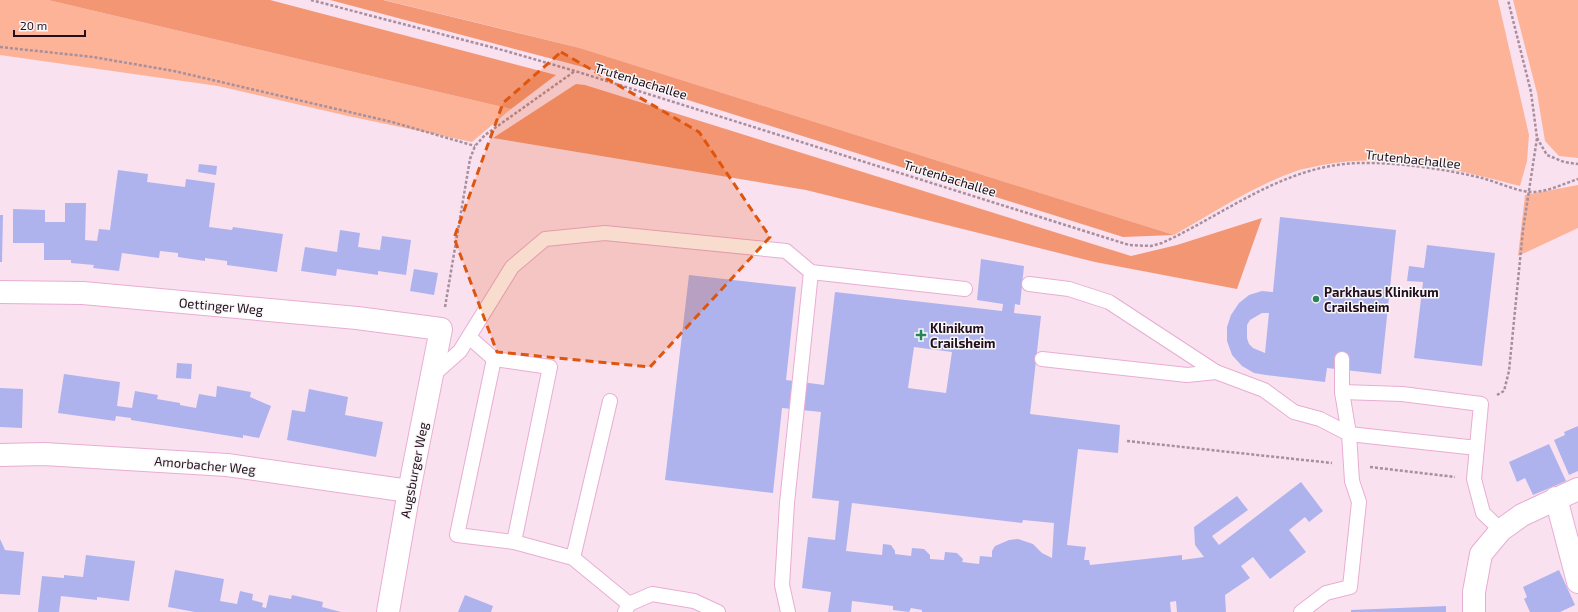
<svg xmlns="http://www.w3.org/2000/svg" width="1578" height="612" font-family="'Exo 2',sans-serif">
<style>
.green{fill:#fcb398}
.forest{fill:#f39674}
.building{fill:#aeb3ee;fill-rule:evenodd}
.lines{fill:none;stroke-linecap:round;stroke-linejoin:round}
.service-casing{stroke:#e8add3;stroke-width:16}
.minor-casing{stroke:#e8add3;stroke-width:24}
.path{stroke:#a78f9e;stroke-width:2.5;stroke-dasharray:3 2;stroke-linecap:butt}
.service{stroke:#fff;stroke-width:14}
.minor{stroke:#fff;stroke-width:22}
.marked{fill:#de550d;fill-opacity:0.2;stroke:#de550d;stroke-width:3;stroke-dasharray:8 5;stroke-linejoin:round}
.poi-dot{fill:#27855c;stroke:#f7f7f7;stroke-width:1.5}
.labels{text-anchor:middle;stroke-width:3;stroke-linejoin:round;paint-order:stroke}
.street-label{font-size:13px;fill:#230e1d;stroke:#f7f7f7}
.poi-label{font-size:13px;font-weight:bold;fill:#230e1d;stroke:#f7f7f7;text-anchor:start}
</style>
<rect width="100%" height="100%" fill="#fae1f0"/>
<!-- green -->
<g class="green">
<polygon points="0,0 48,0 511,109 472,142 348,116 218,86 0,55"/>
<path d="M384 0H1498L1529 135 1527 161 1520 186C1456 169 1389 152 1322 165 1315 167 1306 168 1299 170 1255 185 1215 212 1174 235L580 48Z"/>
<polygon points="1513,0 1578,0 1578,158 1559,156 1545,141 1537,93"/>
<polygon points="1578,185 1578,228 1518,256 1525,195"/>
</g>
<!-- forest -->
<g class="forest">
<polygon points="48,0 270,0 556,75 511,109"/>
<polygon points="330,0 383,0 580,48 1174,235 1123,237 583,67"/>
<polygon points="576,84 585,85 1131,256 1177,245 1262,218 1237,289 1095,262 806,190 493,138"/>
</g>
<!-- building -->
<g class="building">
<polygon points="199,164 217,166 216,175 198,172"/>
<polygon points="118,170 148,174 147,182 185,187 186,179 215,183 209,227 232,230 233,227 283,234 277,272 227,265 227,261 205,258 205,261 178,257 178,253 160,251 159,258 122,253 119,271 93,268 94,265 71,263 71,260 44,260 44,243 13,243 13,209 45,210 45,222 65,222 65,203 86,203 85,240 97,241 99,229 110,230"/>
<polygon points="0,215 3,215 2,262 0,262"/>
<path d="M1280 217 1396 230 1381 374 1327 368 1325 382 1266 375 1254 373 1242 366 1232 355 1227 341V327L1231 315 1239 303 1249 295 1262 291 1273 292ZM1262 313H1269L1265 353 1253 348 1249 344 1247 338V325L1250 320Z"/>
<polygon points="340,230 360,233 358,247 380,250 382,236 411,240 406,275 378,271 378,275 337,269 336,276 301,271 305,247 337,252"/>
<polygon points="1427,245 1495,253 1482,366 1414,358 1423,282 1407,281 1409,266 1424,268"/>
<path d="M981 259 1024 266 1020 305 1015 304 1014 313 1041 316 1030 414 1120 425 1118 453 1078 449 1067 545 1086 547 1084 560H1089L1090 565 1182 555V560L1204 557 1195 545 1194 527 1237 496 1248 510 1212 536 1219 545 1301 482 1323 511 1309 522 1305 517 1289 530 1306 552 1270 579 1253 557 1241 566 1250 578 1225 595 1226 612H1177L1176 601 1170 602 1171 612H922V610L911 608 909 612 893 610V606L852 601 851 612H828L831 592 802 588 808 537 835 540 839 501 812 498 821 412 782 408 773 493 665 480 689 275 796 287 786 380 824 385 835 292 1002 311 1003 304 977 300ZM914 347 952 352 946 393 908 388ZM852 503 1022 523 1023 520 1054 523 1052 558 1042 553 1033 544 1018 539 1009 540 995 546 992 551V557L980 556 979 564 962 562 963 559 957 553 945 552 944 560 930 559V555L924 549 912 548 911 556 895 554V551L891 545 883 544 882 555 846 551Z"/>
<polygon points="414,269 438,273 434,295 410,291"/>
<polygon points="177,363 192,364 191,379 176,378"/>
<polygon points="64,374 120,382 117,406 132,408 135,391 158,395 157,399 180,403 180,405 196,408 199,394 216,397 217,386 251,392 250,397 271,406 259,438 243,435 243,438 131,420 131,418 116,416 115,421 58,413"/>
<polygon points="0,388 23,389 22,428 0,427"/>
<polygon points="309,389 348,397 345,415 383,422 376,457 287,440 292,410 305,412"/>
<polygon points="1578,426 1578,471 1569,475 1554,440 1565,435 1564,432"/>
<polygon points="1549,444 1566,481 1533,495 1525,478 1517,482 1509,462"/>
<polygon points="0,539 5,550 24,552 20,595 0,594"/>
<polygon points="86,555 135,561 129,601 97,597 97,600 61,596 59,612 38,612 42,576 64,578 64,575 83,577"/>
<polygon points="175,570 224,579 220,601 237,604 240,591 253,594 252,600 263,603 262,607 266,608 269,595 291,599 292,595 323,602 322,607 341,612 195,612 168,607"/>
<polygon points="1559,570 1575,605 1560,612 1530,612 1524,599 1527,597 1523,587"/>
<polygon points="465,595 493,606 491,612 458,612"/>
<polygon points="1446,606 1446,612 1351,612 1351,610"/>
</g>
<g class="lines">
<!-- service casing -->
<g class="service-casing">
<g id="service">
<polyline points="1029,284 1069,289 1109,302 1216,372"/>
<polyline points="469,337 494,359 550,367 514,542 573,558 629,604"/>
<polyline points="494,359 457,535 514,542"/>
<polyline points="1042,359 1187,375 1216,372 1264,390 1294,412 1320,419 1349,434 1352,481 1359,502 1350,587 1326,593 1301,612"/>
<polyline points="1342,359 1342,392 1349,434 1477,448"/>
<polyline points="432,376 460,351 512,267 545,239 605,233 786,251 811,272 965,289"/>
<polyline points="1342,392 1402,394 1481,404 1474,479 1483,513 1501,530"/>
<polyline points="573,558 610,401"/>
<polyline points="625,612 629,604 652,594 694,601 718,612"/>
<polyline points="788,612 782,585 787,503 811,272"/>
</g>
</g>
<!-- minor casing -->
<g class="minor-casing">
<g id="minor">
<polyline points="0,292 83,293 357,318 441,329 409,491 388,612"/>
<polyline points="0,455 44,454 227,465 409,491"/>
<polyline points="1556,498 1578,582"/>
<polyline points="1474,612 1474,592 1481,554 1501,530 1522,515 1578,489"/>
</g>
</g>
<!-- path -->
<g class="path">
<path d="M311 0 506 51 575 71 1129 245 1151 246 1162 243C1227 213 1284 165 1359 163 1397 162 1445 169 1482 178 1497 182 1514 190 1529 192 1545 193 1563 184 1578 179"/>
<polyline points="0,47 93,57 174,71 392,122 475,146"/>
<polyline points="1537,138 1547,155 1564,162 1578,164"/>
<polyline points="445,307 470,159 475,146 485,135 575,71"/>
<polyline points="1497,395 1504,391 1509,371 1523,230 1537,138 1531,92 1508,0"/>
<polyline points="1127,441 1332,463"/>
<polyline points="1370,467 1455,477"/>
</g>
<!-- service -->
<use href="#service" class="service"/>
<!-- minor -->
<use href="#minor" class="minor"/>
</g>
<!-- marked area -->
<path class="marked" d="M561 52 699 132 770 237 650 367 497 352 454 238 503 103Z"/>
<!-- markers -->
<g class="poi-dot">
<circle cx="1316" cy="299" r="4"/>
<path d="M919 329h4v4h4v4h-4v4h-4v-4h-4v-4h4z"/>
</g>
<g class="labels">
<!-- street labels -->
<g class="street-label">
<text transform="translate(641 81) rotate(17)" y="5">Trutenbachallee</text>
<text transform="translate(1413 159) rotate(6)" y="5">Trutenbachallee</text>
<text transform="translate(950 178) rotate(17)" y="5">Trutenbachallee</text>
<text transform="translate(221 306) rotate(5)" y="5">Oettinger Weg</text>
<text transform="translate(205 465) rotate(5)" y="5">Amorbacher Weg</text>
<text transform="translate(414 470) rotate(-79)" y="5">Augsburger Weg</text>
</g>
<!-- poi labels -->
<g class="poi-label">
<text x="1324" y="297">Parkhaus Klinikum<tspan x="1324" dy="15">Crailsheim</tspan></text>
<text x="930" y="333">Klinikum<tspan x="930" dy="15">Crailsheim</tspan></text>
</g>
</g>
<!-- scale -->
<path d="M14 30v6h71v-6" fill="none" stroke="#230e1d" stroke-width="2"/>
<text x="20" y="30" font-size="12" fill="#230e1d" stroke="#f7f7f7" stroke-width="3" paint-order="stroke">20 m</text>
</svg>
